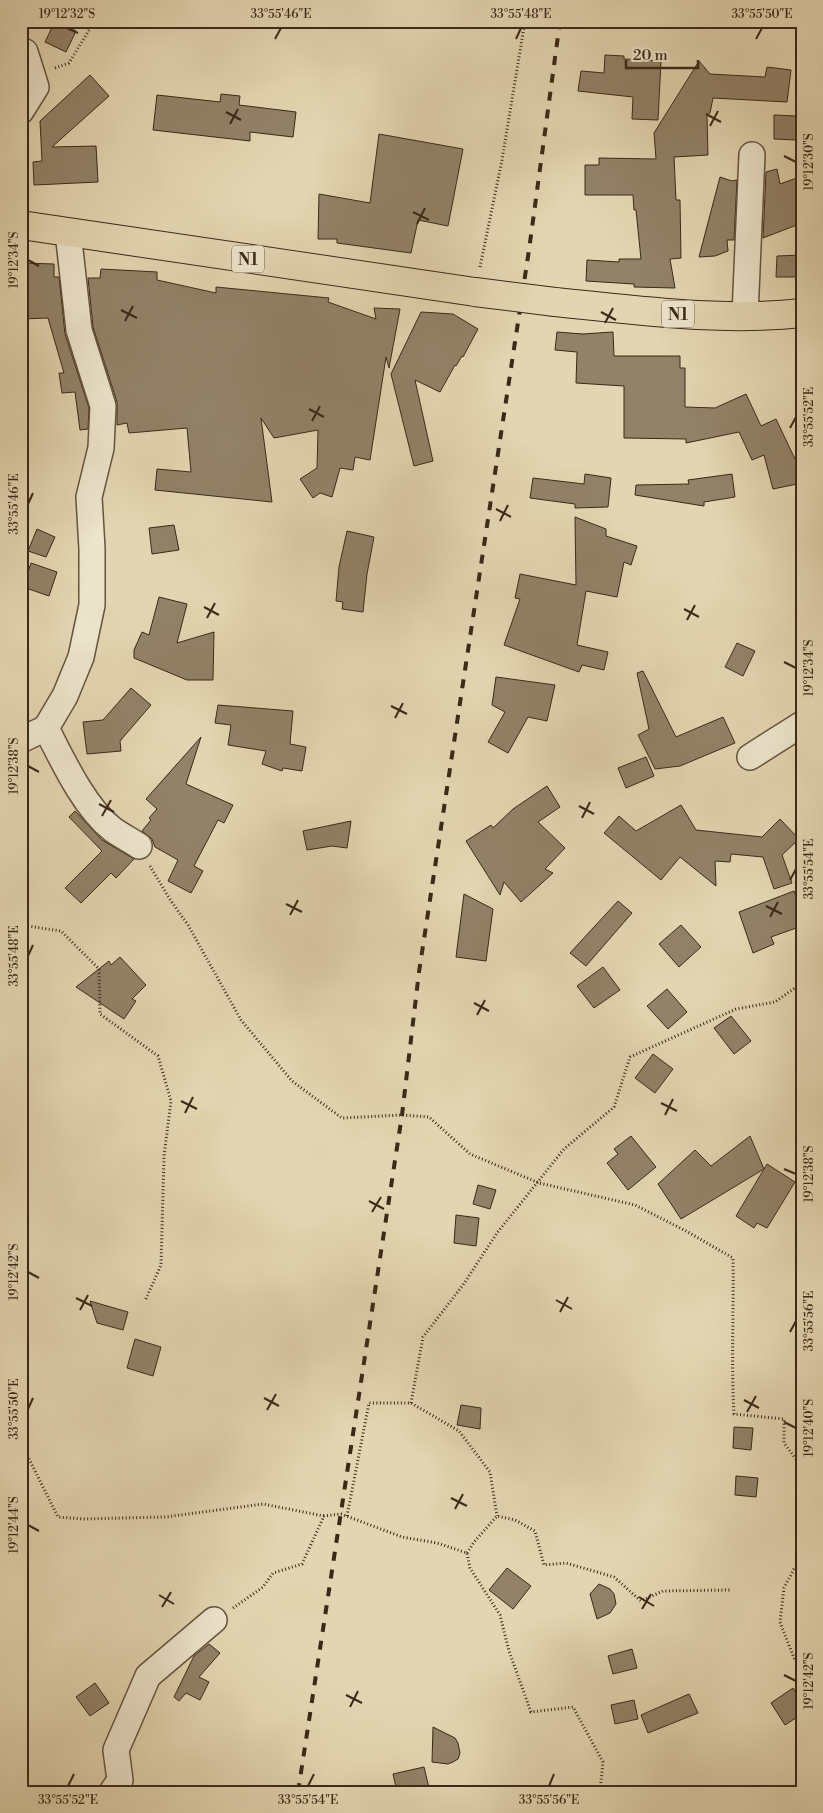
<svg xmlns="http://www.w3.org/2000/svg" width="823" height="1813" font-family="'Libre Bodoni',serif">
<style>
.building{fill:#928268;stroke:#3b2918}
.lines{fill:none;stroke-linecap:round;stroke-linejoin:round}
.minor-casing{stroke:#65543e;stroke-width:28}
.highway-casing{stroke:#3b2918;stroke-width:30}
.path{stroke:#3b2918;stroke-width:3;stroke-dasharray:1 2.5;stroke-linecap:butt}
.minor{stroke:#ede4cc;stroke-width:25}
.highway{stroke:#e3d5b1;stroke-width:28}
.rail{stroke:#3b2918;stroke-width:4;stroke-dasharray:9 9;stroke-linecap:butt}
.highway-bridge-casing{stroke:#3b2918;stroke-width:30;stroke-linecap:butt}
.highway-bridge{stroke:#e3d5b1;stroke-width:28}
.ticks{fill:none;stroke:#3b2918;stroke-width:2}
.labels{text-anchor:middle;stroke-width:4;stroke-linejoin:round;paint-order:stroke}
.shield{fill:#ede4cc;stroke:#70614e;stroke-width:1}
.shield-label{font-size:16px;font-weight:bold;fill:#3b2918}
.neatline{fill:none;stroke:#3b2918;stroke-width:2}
.ticks-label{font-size:12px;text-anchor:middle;fill:#3b2918}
</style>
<rect width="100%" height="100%" fill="#e3d5b1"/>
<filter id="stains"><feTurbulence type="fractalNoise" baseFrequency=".004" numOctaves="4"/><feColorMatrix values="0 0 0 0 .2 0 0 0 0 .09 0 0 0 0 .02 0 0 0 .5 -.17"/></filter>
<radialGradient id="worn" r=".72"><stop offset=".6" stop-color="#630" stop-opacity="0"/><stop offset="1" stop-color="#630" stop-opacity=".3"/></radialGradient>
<!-- building -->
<g class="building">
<polygon points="55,21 76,31 66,52 45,42"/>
<polygon points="605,55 624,56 624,59 661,61 658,120 632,119 633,97 578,91 581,71 604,73"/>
<polygon points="699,61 710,74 765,77 767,67 791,70 787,102 713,98 710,113 707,116 708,155 674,157 676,200 680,200 681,258 670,259 675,288 634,287 634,284 586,281 587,260 619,262 619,259 641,259 636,210 634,210 633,195 585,195 585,165 599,165 599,158 656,159 654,133"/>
<polygon points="90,75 109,96 52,147 96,146 98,182 34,185 33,162 42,161 40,121"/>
<polygon points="221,94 240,96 239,105 296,112 293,137 250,132 250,141 153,130 157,95 220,102"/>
<polygon points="774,115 797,116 796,140 774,139"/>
<polygon points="379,134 463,149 448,226 418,220 411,253 337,243 337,239 318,239 319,194 370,203"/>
<polygon points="777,169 780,184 802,176 802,223 763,238 766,172"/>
<polygon points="720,177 732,181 737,180 734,240 727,240 728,251 715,256 699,257"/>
<polygon points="802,255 802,277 776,277 777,256"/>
<polygon points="21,263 54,264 54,277 59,277 65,334 89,408 88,429 80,430 75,392 62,393 59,373 64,373 48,318 21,319"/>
<polygon points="101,269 157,272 157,280 216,293 216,287 329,298 328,302 376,319 374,308 400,309 389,368 386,357 370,460 355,457 353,470 340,468 332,497 320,493 313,498 300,479 317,468 318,430 274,438 261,418 272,502 155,490 157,469 191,472 187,428 129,433 127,423 117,425 117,402 93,327 88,278 100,278"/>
<polygon points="421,312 453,314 478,329 463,357 462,356 456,366 455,365 440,392 415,380 433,461 414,466 391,374"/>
<polygon points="557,332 583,334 613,332 614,356 680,356 680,368 685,368 685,407 715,408 746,394 761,426 776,419 795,459 802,457 802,483 773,489 764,455 752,460 739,432 686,443 686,439 624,438 624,386 576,383 577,352 555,350"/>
<polygon points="585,474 611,478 608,507 575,508 575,504 530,498 533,478 584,484"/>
<polygon points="732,474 735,497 704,502 704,506 635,495 636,485 689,484 688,480"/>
<polygon points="575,517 606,529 606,536 637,546 631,565 624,562 617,597 586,591 577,645 608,652 604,670 582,665 579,672 504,645 520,599 515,598 520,574 576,585"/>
<polygon points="174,525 179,550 152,554 149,528"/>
<polygon points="37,529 55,537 46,557 28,551"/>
<polygon points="347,531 374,537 367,574 363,612 342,609 343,602 336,601 339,567"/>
<polygon points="31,563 57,572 49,596 23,587"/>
<polygon points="159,597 187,604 177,643 214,632 213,680 187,680 134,658 134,650 142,632 149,635"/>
<polygon points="737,643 755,651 743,676 725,667"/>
<polygon points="643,671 676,737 723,717 735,743 680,766 655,769 638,735 649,729 637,673"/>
<polygon points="496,677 555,685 547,721 528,717 508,753 488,742 505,712 492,705"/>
<polygon points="131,688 151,705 120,741 121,751 87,754 83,722 103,720"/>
<polygon points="218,705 293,711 290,744 306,747 302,771 283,768 282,771 262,764 266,751 228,745 231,725 215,723"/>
<polygon points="201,737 186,784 233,805 224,823 218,820 194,866 203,871 191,893 168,881 178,860 155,847 152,839 142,831 151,820 149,818 157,809 146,799"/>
<polygon points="646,757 654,776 626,788 618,768"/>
<polygon points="547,786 560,807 538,822 565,848 545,869 553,873 521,902 504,882 500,895 466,841 491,825 493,828 513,809"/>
<polygon points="681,805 696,830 762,837 780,819 799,839 782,855 792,883 774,889 763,857 731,854 730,862 715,861 716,886 680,857 661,880 604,833 619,816 636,831"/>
<polygon points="75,811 102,840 134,859 116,878 111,873 81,903 65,888 102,851 69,817"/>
<polygon points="351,821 347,848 332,846 307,850 303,831"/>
<polygon points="794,891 802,913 802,926 771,937 774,944 753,953 739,912"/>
<polygon points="464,894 493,909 486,961 456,957"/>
<polygon points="618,901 632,913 586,966 570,953"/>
<polygon points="681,925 701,947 679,967 659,944"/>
<polygon points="120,957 146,985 132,999 136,1001 124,1019 76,987 109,961 111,965"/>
<polygon points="603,967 620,990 594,1008 577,986"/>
<polygon points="667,989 687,1012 668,1029 647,1006"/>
<polygon points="731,1016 751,1041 734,1054 714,1028"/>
<polygon points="653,1054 673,1069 655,1093 635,1078"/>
<polygon points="631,1136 656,1167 628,1190 607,1163 618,1154 614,1149"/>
<polygon points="750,1136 764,1169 681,1219 658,1184 695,1150 711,1166"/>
<polygon points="767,1164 795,1182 767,1228 757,1223 754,1228 736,1216"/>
<polygon points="478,1185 496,1190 490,1209 473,1204"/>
<polygon points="456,1215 479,1218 476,1246 454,1243"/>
<polygon points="90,1301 128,1312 123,1330 97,1323"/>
<polygon points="135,1339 161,1347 153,1376 127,1368"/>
<polygon points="461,1405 481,1408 480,1429 457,1425"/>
<polygon points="734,1427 753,1428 751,1450 733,1448"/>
<polygon points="736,1476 758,1478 756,1497 735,1495"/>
<polygon points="507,1568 531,1586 513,1609 489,1590"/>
<polygon points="599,1584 610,1589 614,1594 616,1604 610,1613 597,1619 590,1594"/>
<polygon points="209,1644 220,1653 199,1677 209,1682 200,1700 186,1693 179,1701 174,1697 194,1656"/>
<polygon points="632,1649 637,1668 613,1674 608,1656"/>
<polygon points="95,1683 109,1703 90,1716 76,1697"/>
<polygon points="793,1688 802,1702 802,1714 785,1725 771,1703"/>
<polygon points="689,1694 698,1713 648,1733 641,1715"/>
<polygon points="634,1700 638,1719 615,1724 611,1705"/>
<polygon points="433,1727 455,1738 458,1743 460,1753 458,1759 453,1762 448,1764 432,1762"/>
<polygon points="424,1767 430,1792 397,1792 393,1774"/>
</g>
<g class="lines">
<!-- minor casing -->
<g class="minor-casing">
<g id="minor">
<polyline points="21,50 25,52 36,87 21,111"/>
<polyline points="745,315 752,155"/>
<path d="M46 728C62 759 84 807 112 829 120 835 130 840 139 846"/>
<polyline points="21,740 46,728 65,696 81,657 92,605 92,549 89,497 101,448 103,406 79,330 68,232"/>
<polyline points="750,757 802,724"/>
<polyline points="112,1792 120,1780 116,1750 148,1676 214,1620"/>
</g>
</g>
<!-- highway casing -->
<g class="highway-casing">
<g id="highway">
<polyline points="21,225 475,292"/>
<path d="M555 302C637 310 719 322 802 313"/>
</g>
</g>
<!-- path -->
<g class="path">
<polyline points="55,68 69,63 91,27 113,21"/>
<polyline points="480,267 502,160 525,21"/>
<path d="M150 866 171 901 188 925 241 1020 292 1081 342 1118 402 1115 429 1117 470 1154 539 1183 635 1205 686 1231 733 1258C734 1310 731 1362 734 1414L784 1419V1443L802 1467"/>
<polyline points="21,925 61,931 99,969 100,1014 158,1056 171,1101 164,1156 161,1265 145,1301"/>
<polyline points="411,1403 423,1337 463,1285 497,1233 564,1149 614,1107 630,1057 736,1009 775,1002 802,983"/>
<polyline points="21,1443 58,1517 83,1519 165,1517 263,1504 324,1516"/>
<polyline points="347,1516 369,1403 411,1403 459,1431 490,1472 497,1516"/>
<polyline points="467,1553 474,1542 497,1516 515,1520 535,1531 544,1565 566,1563 614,1577 641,1601 663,1591 730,1590"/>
<polyline points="802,1562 794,1569 784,1588 780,1622 794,1658 802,1670"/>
<polyline points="233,1608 263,1587 273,1573 302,1564 324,1516 341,1514 402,1537 437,1543 467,1553 470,1568 500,1615 509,1651 531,1712 573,1707 603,1762 600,1792"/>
</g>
<!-- minor -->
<use href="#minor" class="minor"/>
<!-- highway -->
<use href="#highway" class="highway"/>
<!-- rail -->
<polyline class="rail" points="298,1792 402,1115 419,972 529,250 560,21"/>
<!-- highway-bridge casing -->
<g class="highway-bridge-casing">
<polyline id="highway-bridge" points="475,292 555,302"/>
</g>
<!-- highway-bridge -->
<use href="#highway-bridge" class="highway-bridge"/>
</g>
<!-- ticks -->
<path class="ticks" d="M67 28 78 33M275 39 281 28M516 39 521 28M756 39 762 28M226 112 241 120M706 114 721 122M230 124 238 109M710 126 718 111M784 156 796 162M413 212 429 220M417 224 425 208M28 260 39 266M121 310 137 318M601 312 616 320M125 321 133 306M605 323 613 308M309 409 324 417M312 421 320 406M790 428 796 417M28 504 33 493M496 509 511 517M500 521 508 505M204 607 219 615M684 609 699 617M207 618 215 603M687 620 695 605M784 662 796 668M391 706 407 714M395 718 403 703M28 766 39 772M99 804 114 812M579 806 594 814M102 816 111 800M582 818 590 802M790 880 796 869M286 904 302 912M766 906 782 914M290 915 298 900M770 917 778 902M28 956 33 945M474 1003 489 1011M477 1015 485 1000M181 1101 197 1109M661 1103 677 1111M185 1113 193 1097M665 1115 673 1099M784 1169 796 1174M369 1201 384 1209M372 1212 381 1197M28 1272 39 1278M76 1298 92 1306M556 1300 572 1309M80 1310 88 1295M560 1312 568 1297M790 1332 796 1321M264 1398 279 1406M744 1400 759 1408M28 1409 33 1398M267 1410 276 1394M747 1412 756 1396M784 1422 796 1428M451 1498 467 1506M455 1509 463 1494M28 1525 39 1531M159 1595 174 1604M639 1597 654 1606M162 1607 171 1592M642 1609 651 1594M784 1675 796 1681M346 1695 362 1703M350 1707 358 1691M68 1786 74 1774M308 1786 314 1774M549 1786 554 1774"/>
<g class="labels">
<!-- shield labels -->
<g class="shield">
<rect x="232" y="245.5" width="32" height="27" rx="4"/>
<rect x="662" y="300.5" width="32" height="27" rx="4"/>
</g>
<g class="shield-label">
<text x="248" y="265">N1</text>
<text x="678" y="320">N1</text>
</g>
</g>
<!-- margin -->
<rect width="823" height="1813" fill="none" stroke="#e3d5b1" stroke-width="55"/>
<!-- scale -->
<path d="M626 60v8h72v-8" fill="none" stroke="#3b2918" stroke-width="2.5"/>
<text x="633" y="60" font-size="15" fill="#3b2918" stroke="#ede4cc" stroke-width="4" paint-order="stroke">20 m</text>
<rect x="28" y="28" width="768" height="1758" class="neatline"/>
<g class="ticks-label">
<text x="67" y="18">19°12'32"S</text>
<text x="281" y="18">33°55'46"E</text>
<text x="521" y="18">33°55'48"E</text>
<text x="762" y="18">33°55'50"E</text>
<text transform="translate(809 162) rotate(-90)" y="4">19°12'30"S</text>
<text transform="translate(14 260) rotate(-90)" y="4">19°12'34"S</text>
<text transform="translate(809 417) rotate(-90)" y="4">33°55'52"E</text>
<text transform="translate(14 504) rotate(-90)" y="4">33°55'46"E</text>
<text transform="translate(809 668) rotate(-90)" y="4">19°12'34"S</text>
<text transform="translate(14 766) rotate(-90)" y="4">19°12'38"S</text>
<text transform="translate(809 869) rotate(-90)" y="4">33°55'54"E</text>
<text transform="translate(14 956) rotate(-90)" y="4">33°55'48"E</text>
<text transform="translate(809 1174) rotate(-90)" y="4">19°12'38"S</text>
<text transform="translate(14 1272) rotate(-90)" y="4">19°12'42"S</text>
<text transform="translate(809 1321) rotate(-90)" y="4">33°55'56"E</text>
<text transform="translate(14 1409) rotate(-90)" y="4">33°55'50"E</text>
<text transform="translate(809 1428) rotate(-90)" y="4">19°12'40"S</text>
<text transform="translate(14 1525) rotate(-90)" y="4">19°12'44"S</text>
<text transform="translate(809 1681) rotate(-90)" y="4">19°12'42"S</text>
<text x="68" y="1804">33°55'52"E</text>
<text x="308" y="1804">33°55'54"E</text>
<text x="549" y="1804">33°55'56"E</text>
</g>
<rect width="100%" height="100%" filter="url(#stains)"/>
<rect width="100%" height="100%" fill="url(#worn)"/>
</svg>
